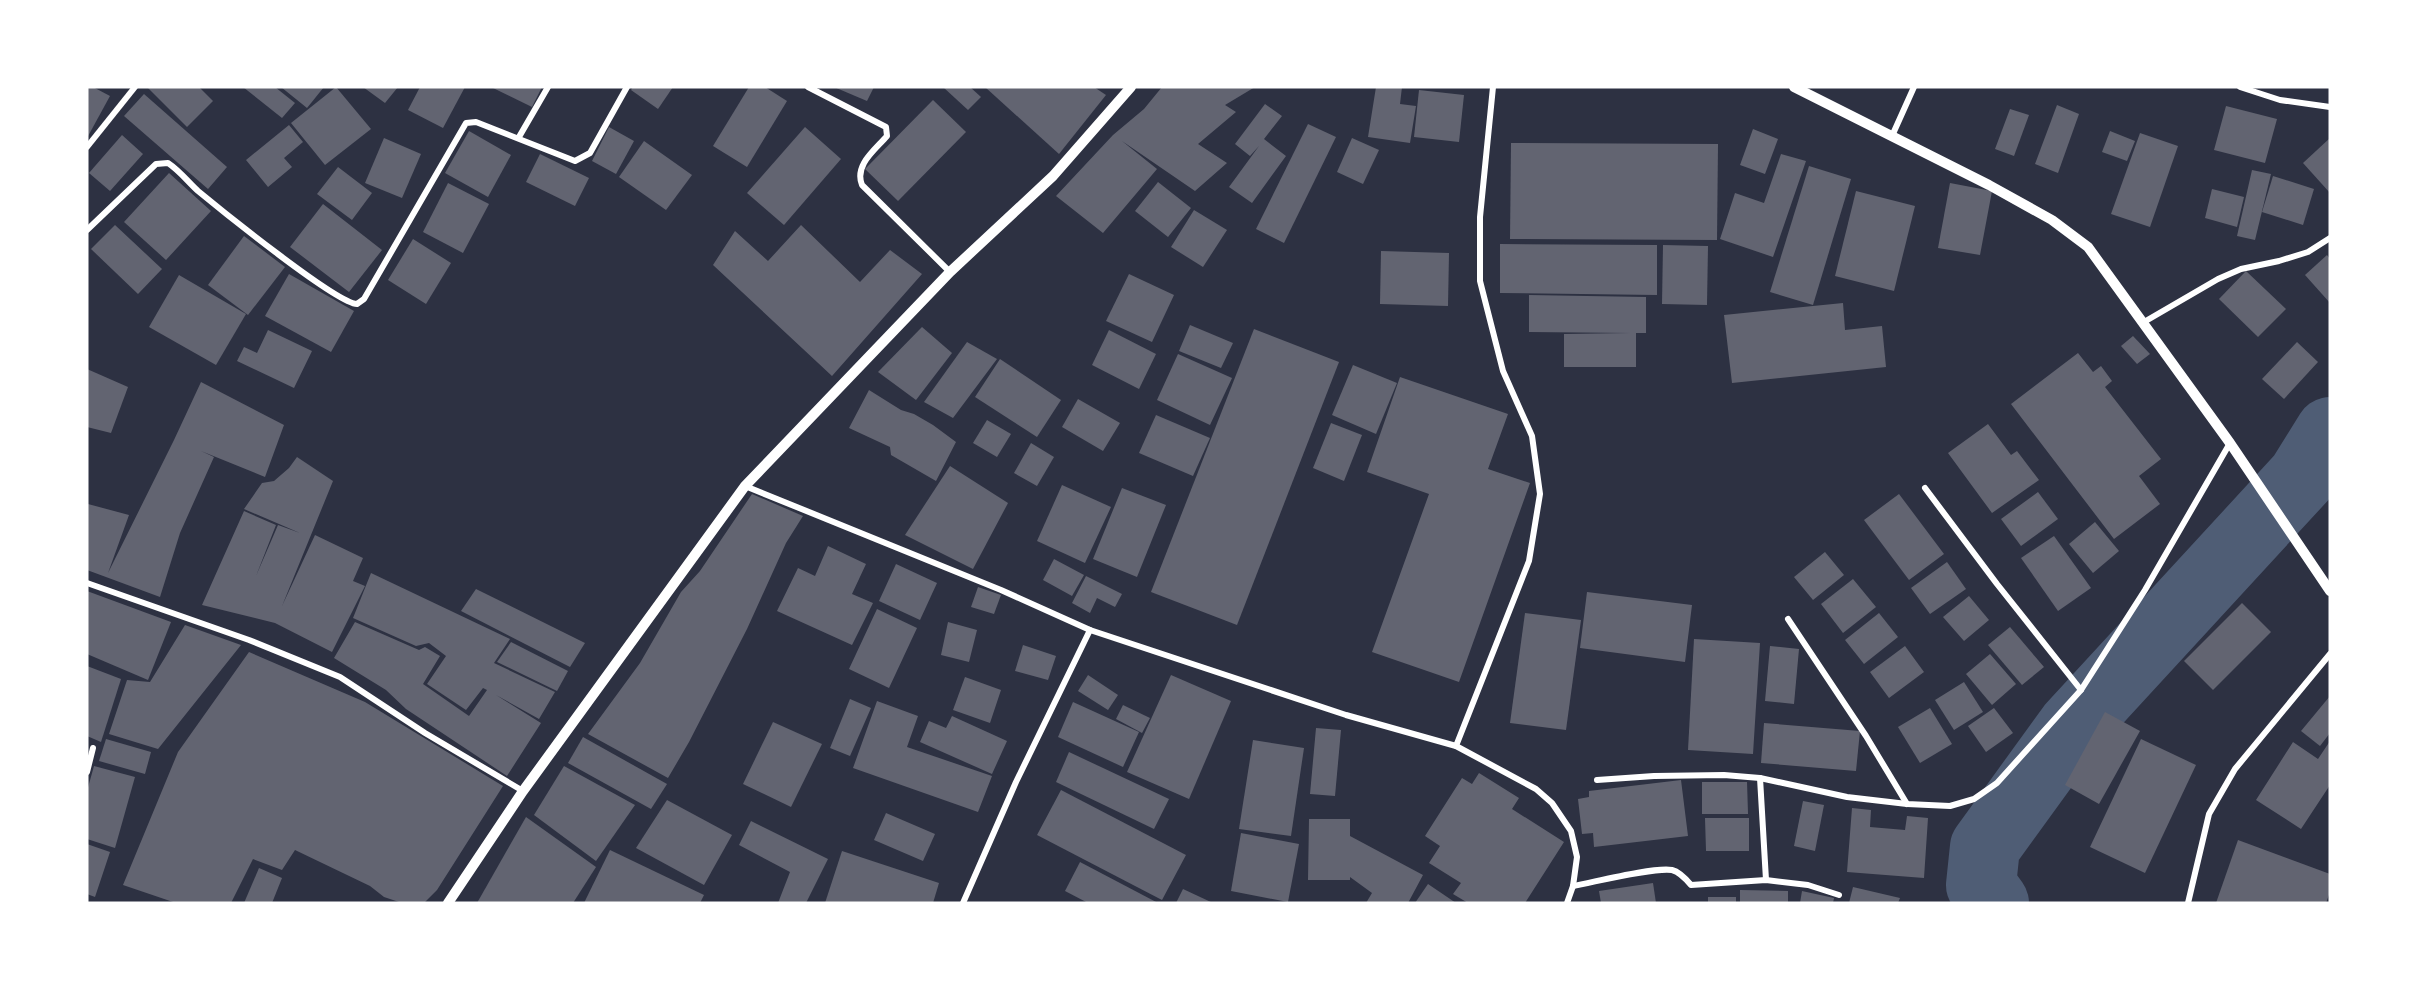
<svg xmlns="http://www.w3.org/2000/svg" width="2417" height="990" font-family="Barlow,sans-serif">
<style>
.lines{fill:none;stroke-linecap:round;stroke-linejoin:round}
.river{stroke:#4f5d75;stroke-width:70}
.building{fill:#626471}
.minor{stroke:#fff;stroke-width:6}
.tertiary{stroke:#fff;stroke-width:10}
</style>
<rect width="100%" height="100%" fill="#2d3142"/>
<g class="lines">
<!-- river -->
<polyline class="river" points="1994,903 1981,885 1985,847 2072,727 2302,477 2330,432"/>
</g>
<!-- building -->
<g class="building">
<polygon points="87,87 93,87 110,96 87,138"/>
<polygon points="147,87 199,87 213,101 187,127"/>
<polygon points="243,87 275,87 295,103 282,118"/>
<polygon points="281,87 324,87 307,108"/>
<polygon points="336,87 371,129 325,165 291,123"/>
<polygon points="363,87 398,87 385,103"/>
<polygon points="420,87 465,87 443,128 408,110"/>
<polygon points="491,87 542,87 532,107"/>
<polygon points="633,87 673,87 658,109 631,90"/>
<polygon points="749,87 765,87 787,101 747,167 713,146"/>
<polygon points="834,87 874,87 867,101"/>
<polygon points="943,87 970,87 981,97 968,110"/>
<polygon points="985,87 1094,87 1106,95 1059,154"/>
<polygon points="1162,87 1255,87 1225,105 1236,112 1198,144 1227,163 1195,191 1122,141 1157,169 1103,233 1056,196 1113,135 1144,109"/>
<polygon points="1376,87 1402,87 1400,104 1416,106 1410,143 1368,137"/>
<polygon points="1419,90 1464,95 1459,142 1414,137"/>
<polygon points="144,94 227,167 208,189 124,116"/>
<polygon points="933,100 966,132 898,201 865,169"/>
<polygon points="1265,104 1282,116 1264,139 1286,156 1252,203 1229,187 1259,146 1250,156 1235,144"/>
<polygon points="2057,105 2079,114 2058,173 2035,164"/>
<polygon points="2226,106 2277,119 2265,163 2214,150"/>
<polygon points="2010,109 2029,115 2014,156 1995,149"/>
<polygon points="1308,124 1336,137 1284,243 1256,229"/>
<polygon points="289,125 303,142 284,158 292,167 268,187 246,160"/>
<polygon points="609,127 634,141 616,174 592,161"/>
<polygon points="805,127 841,159 784,225 747,193"/>
<polygon points="1753,129 1778,139 1765,174 1740,165"/>
<polygon points="469,131 511,155 488,197 445,173"/>
<polygon points="2110,131 2135,141 2127,161 2102,152"/>
<polygon points="2140,133 2178,146 2150,227 2111,214"/>
<polygon points="122,135 143,154 110,191 89,173"/>
<polygon points="384,138 421,154 402,198 365,183"/>
<polygon points="1352,138 1379,150 1363,184 1337,172"/>
<polygon points="2330,138 2330,193 2303,163"/>
<polygon points="644,141 692,175 666,210 619,177"/>
<polygon points="1511,143 1718,144 1717,240 1510,239"/>
<polygon points="540,154 589,178 575,206 526,182"/>
<polygon points="1781,154 1806,161 1773,257 1720,239 1735,193 1764,203"/>
<polygon points="1809,166 1851,179 1813,305 1770,292"/>
<polygon points="338,167 372,193 352,220 317,194"/>
<polygon points="2252,170 2271,174 2255,240 2237,236"/>
<polygon points="169,173 211,211 166,260 124,222"/>
<polygon points="2273,176 2314,189 2303,225 2262,212"/>
<polygon points="1158,182 1191,208 1168,237 1135,211"/>
<polygon points="448,183 489,204 463,253 423,232"/>
<polygon points="1950,183 1992,191 1980,255 1938,248"/>
<polygon points="2212,189 2244,197 2237,227 2205,218"/>
<polygon points="1856,191 1915,206 1894,291 1835,276"/>
<polygon points="323,204 382,250 349,292 290,247"/>
<polygon points="1194,210 1227,230 1203,267 1171,247"/>
<polygon points="115,225 162,269 138,294 91,249"/>
<polygon points="801,225 860,282 890,250 922,274 832,376 713,265 735,231 768,261"/>
<polygon points="244,236 285,267 248,315 208,285"/>
<polygon points="413,239 451,263 426,304 388,280"/>
<polygon points="1500,244 1657,245 1657,295 1500,293"/>
<polygon points="1663,245 1708,246 1707,305 1662,304"/>
<polygon points="1381,251 1449,253 1448,306 1380,304"/>
<polygon points="2327,255 2330,259 2330,303 2305,275"/>
<polygon points="2246,271 2286,309 2258,337 2219,299"/>
<polygon points="289,274 354,311 331,352 265,316"/>
<polygon points="1129,274 1174,295 1152,342 1106,321"/>
<polygon points="179,275 246,314 216,365 149,327"/>
<polygon points="1529,295 1646,297 1646,333 1636,333 1636,367 1564,367 1564,334 1630,333 1529,332"/>
<polygon points="1843,303 1845,330 1882,326 1886,367 1732,383 1724,315"/>
<polygon points="1190,325 1233,343 1221,368 1179,351"/>
<polygon points="922,327 952,353 916,400 878,372"/>
<polygon points="1254,329 1339,362 1237,625 1151,592"/>
<polygon points="268,330 312,351 294,388 237,361 244,347 257,353"/>
<polygon points="1109,330 1156,354 1139,389 1092,365"/>
<polygon points="2133,336 2150,354 2137,364 2121,346"/>
<polygon points="967,342 997,359 953,418 924,402"/>
<polygon points="2297,342 2318,362 2284,399 2262,379"/>
<polygon points="2078,353 2093,372 2101,366 2112,381 2105,387 2161,459 2139,476 2160,504 2114,539 2011,404"/>
<polygon points="1178,354 1232,378 1210,425 1157,400"/>
<polygon points="1000,359 1061,400 1037,437 975,397"/>
<polygon points="1353,365 1397,383 1376,434 1332,415"/>
<polygon points="87,369 128,387 111,433 87,427"/>
<polygon points="1400,377 1508,414 1488,469 1530,483 1459,682 1372,652 1429,494 1367,472"/>
<polygon points="201,382 284,425 265,477 201,451 214,457 180,533 160,597 87,570 88,504 129,515 108,573 174,440"/>
<polygon points="869,390 901,410 914,414 933,425 956,442 936,481 891,455 890,447 849,428"/>
<polygon points="1078,399 1120,423 1103,451 1062,427"/>
<polygon points="1156,415 1210,438 1193,476 1139,453"/>
<polygon points="987,420 1011,434 997,457 973,443"/>
<polygon points="1331,423 1362,435 1344,481 1313,468"/>
<polygon points="1988,424 2011,455 2017,451 2039,480 1992,513 1948,453"/>
<polygon points="1031,443 1054,457 1037,486 1014,473"/>
<polygon points="297,457 333,481 282,606 315,535 363,558 353,581 365,586 332,652 275,623 202,605 244,511 276,525 256,576 278,525 300,533 244,509 262,483 274,481 289,468"/>
<polygon points="950,466 1008,503 973,569 905,535"/>
<polygon points="1062,485 1111,507 1085,563 1037,541"/>
<polygon points="1122,488 1166,505 1137,577 1093,559"/>
<polygon points="2038,492 2058,519 2021,546 2001,519"/>
<polygon points="752,494 803,516 786,543 747,629 689,742 668,778 588,734 640,663 681,592 700,571"/>
<polygon points="1899,494 1944,554 1909,580 1864,520"/>
<polygon points="2095,522 2119,551 2093,573 2069,544"/>
<polygon points="2054,536 2091,588 2058,611 2021,558"/>
<polygon points="828,546 866,564 852,594 873,603 852,645 777,611 798,568 815,576"/>
<polygon points="1825,552 1844,575 1813,600 1794,577"/>
<polygon points="1054,559 1084,575 1072,596 1043,580"/>
<polygon points="1947,562 1966,589 1930,614 1911,588"/>
<polygon points="896,564 937,583 920,620 879,601"/>
<polygon points="371,573 510,639 494,663 555,692 539,719 496,695 541,723 507,776 406,709 386,690 334,658 355,622 419,650 425,647 440,656 423,684 469,716 487,690 483,688 466,710 427,684 446,656 429,643 416,646 353,618"/>
<polygon points="1086,576 1122,594 1115,607 1097,598 1090,613 1072,603"/>
<polygon points="1853,579 1876,607 1843,633 1821,604"/>
<polygon points="978,587 1001,595 994,614 971,607"/>
<polygon points="476,589 585,643 570,667 461,611"/>
<polygon points="87,591 171,622 148,680 87,654"/>
<polygon points="1587,592 1692,605 1685,662 1580,648"/>
<polygon points="1969,596 1989,620 1964,641 1943,617"/>
<polygon points="2242,603 2271,632 2213,690 2184,661"/>
<polygon points="877,609 917,628 889,688 849,669"/>
<polygon points="1525,613 1581,620 1566,730 1510,723"/>
<polygon points="1879,613 1898,637 1864,664 1845,640"/>
<polygon points="948,622 977,630 969,662 941,655"/>
<polygon points="185,625 241,645 158,749 109,734 127,680 150,682"/>
<polygon points="2010,627 2044,667 2022,685 1988,645"/>
<polygon points="1694,639 1760,643 1753,754 1688,750"/>
<polygon points="511,642 568,671 557,691 497,662"/>
<polygon points="1023,645 1056,656 1048,680 1015,671"/>
<polygon points="1770,646 1799,649 1794,704 1765,701"/>
<polygon points="1905,646 1924,672 1889,698 1870,672"/>
<polygon points="249,652 365,702 503,786 437,890 424,903 402,903 384,897 370,886 295,850 282,870 253,859 231,903 176,903 123,885 178,752"/>
<polygon points="1990,654 2016,684 1992,705 1966,674"/>
<polygon points="87,666 121,679 101,742 87,736"/>
<polygon points="1088,675 1118,695 1108,710 1078,691"/>
<polygon points="1171,675 1231,701 1189,799 1127,772"/>
<polygon points="965,677 1001,690 990,723 953,710"/>
<polygon points="1964,682 1983,712 1954,730 1935,700"/>
<polygon points="2330,696 2330,733 2320,746 2301,731"/>
<polygon points="850,699 871,708 850,756 830,748"/>
<polygon points="877,701 918,716 907,747 992,776 978,812 853,768"/>
<polygon points="1073,702 1139,732 1123,767 1058,737"/>
<polygon points="1123,705 1150,718 1142,733 1116,719"/>
<polygon points="1930,708 1952,744 1920,763 1898,727"/>
<polygon points="1994,708 2013,733 1986,752 1968,726"/>
<polygon points="2105,712 2140,731 2099,804 2065,785"/>
<polygon points="952,716 1007,741 992,774 920,742 929,721 946,728"/>
<polygon points="773,722 822,744 791,807 743,784"/>
<polygon points="1764,723 1860,731 1856,771 1761,763"/>
<polygon points="1316,728 1341,730 1335,796 1310,794"/>
<polygon points="583,737 667,784 651,809 568,763"/>
<polygon points="106,739 151,752 145,774 99,761"/>
<polygon points="2141,739 2196,765 2145,873 2090,847"/>
<polygon points="1253,740 1304,748 1291,836 1239,829"/>
<polygon points="2330,741 2330,785 2301,829 2256,800 2293,742 2318,759"/>
<polygon points="1069,752 1169,799 1154,829 1056,782"/>
<polygon points="94,766 135,777 115,848 87,839 87,791"/>
<polygon points="564,766 635,805 596,861 534,815"/>
<polygon points="1479,773 1519,798 1512,809 1564,842 1525,903 1468,903 1453,894 1461,883 1429,863 1440,846 1425,836 1462,778 1472,784"/>
<polygon points="1681,780 1688,836 1594,847 1593,833 1582,834 1578,799 1589,797 1589,791"/>
<polygon points="1702,782 1747,782 1748,814 1702,814"/>
<polygon points="1061,790 1186,855 1162,900 1037,835"/>
<polygon points="667,800 732,835 704,885 636,848"/>
<polygon points="1803,801 1824,805 1815,851 1794,846"/>
<polygon points="1852,808 1871,810 1870,827 1905,830 1907,816 1928,818 1924,878 1847,872"/>
<polygon points="886,813 935,834 923,861 874,840"/>
<polygon points="526,817 596,867 573,903 477,903"/>
<polygon points="1705,818 1749,818 1749,851 1706,851"/>
<polygon points="1309,819 1350,819 1350,836 1423,875 1408,903 1366,903 1372,893 1350,877 1350,880 1308,880"/>
<polygon points="751,821 828,859 806,903 778,903 790,872 739,845"/>
<polygon points="1241,833 1299,844 1288,902 1231,891"/>
<polygon points="2238,840 2330,874 2330,892 2326,903 2216,903"/>
<polygon points="87,844 110,852 95,897 87,894"/>
<polygon points="610,850 704,895 700,903 584,903"/>
<polygon points="842,851 939,883 933,903 825,903"/>
<polygon points="1080,862 1158,903 1088,903 1065,891"/>
<polygon points="259,868 282,878 272,903 244,903"/>
<polygon points="1653,883 1656,903 1601,903 1599,891"/>
<polygon points="1428,884 1456,903 1415,903"/>
<polygon points="1853,887 1900,898 1898,903 1849,903"/>
<polygon points="1183,889 1213,903 1176,903"/>
<polygon points="1740,890 1788,891 1788,903 1740,903"/>
<polygon points="1802,891 1834,898 1833,903 1800,903"/>
<rect x="1708" y="897" width="28" height="6"/>
</g>
<g class="lines">
<!-- minor -->
<g class="minor">
<path d="M808 87 886 127 887 136C875 150 854 165 862 185L950 272"/>
<polyline points="2240,87 2280,100 2330,107"/>
<polyline points="1892,136 1914,87"/>
<polyline points="519,137 548,87"/>
<polyline points="87,147 135,87"/>
<path d="M87 230 156 164 168 163C180 171 188 182 198 191 221 210 336 303 357 304L364 299 466 123 476 122 575 161 590 153 627 87"/>
<polyline points="2144,322 2218,279 2241,269 2279,261 2308,252 2330,238"/>
<polyline points="745,486 1001,590 1090,630 1346,715 1456,746 1536,789 1552,803 1571,831 1577,857 1573,886 1567,903"/>
<polyline points="1925,488 1997,584 2081,690"/>
<polyline points="87,583 249,640 340,677 425,733 523,791"/>
<polyline points="1788,619 1866,736 1907,804"/>
<polyline points="1456,746 1529,561 1540,494 1532,436 1503,371 1480,281 1480,217 1493,87"/>
<polyline points="87,772 93,748"/>
<polyline points="1760,778 1766,880"/>
<polyline points="1597,780 1654,776 1724,775 1760,778 1847,797 1907,804 1950,806 1974,799 1997,783 2081,690 2145,590 2230,443"/>
<path d="M1573 886C1595 882 1653 867 1672 870 1680 872 1686 879 1691 885L1766 880 1808 885 1839 895"/>
<polyline points="963,903 1016,782 1090,630"/>
<polyline points="2188,903 2209,814 2235,769 2330,654"/>
</g>
<!-- tertiary -->
<g class="tertiary">
<polyline points="1794,87 1989,185 2052,220 2088,247 2230,443 2330,591"/>
<polyline points="448,903 523,791 745,486 950,272 1053,176 1131,87"/>
</g>
</g>
<!-- border -->
<rect width="2417" height="990" fill="none" stroke="#ffffff" stroke-width="177"/>
</svg>
